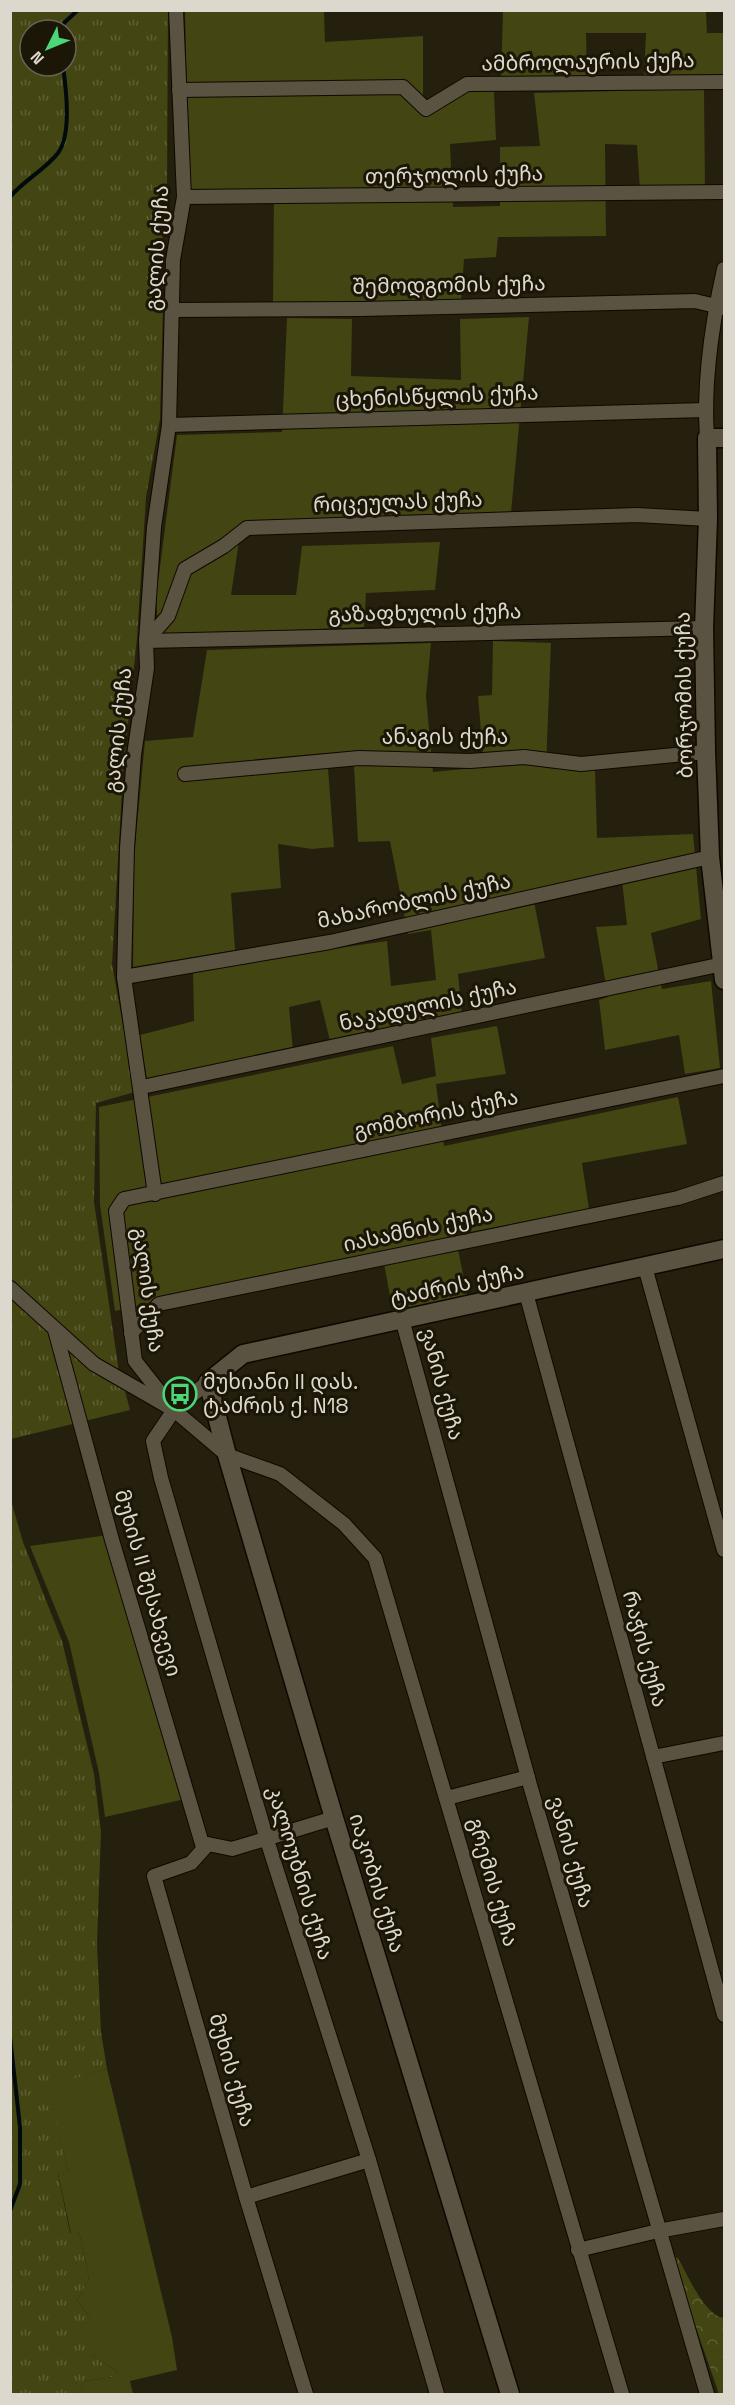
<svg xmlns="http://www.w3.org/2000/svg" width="735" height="2405" font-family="'Space Grotesk','Noto Sans Georgian',sans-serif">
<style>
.grass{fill:url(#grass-tufts);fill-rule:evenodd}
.forest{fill:url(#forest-crowns)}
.garden{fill:#434513}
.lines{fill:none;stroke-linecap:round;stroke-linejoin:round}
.stream{stroke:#010b0e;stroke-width:4}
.street-casing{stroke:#0e0900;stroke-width:16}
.secondary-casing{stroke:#0e0900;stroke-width:21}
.street{stroke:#5a5341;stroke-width:14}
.secondary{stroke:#5a5341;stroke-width:18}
.labels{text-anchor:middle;stroke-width:6;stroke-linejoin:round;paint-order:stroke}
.street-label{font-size:21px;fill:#dcd8cd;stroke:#1c1606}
.poi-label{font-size:21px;fill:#dcd8cd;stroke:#1c1606;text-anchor:start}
</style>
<defs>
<pattern id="grass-tufts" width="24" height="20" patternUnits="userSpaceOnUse" patternTransform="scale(1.5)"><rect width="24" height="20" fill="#434513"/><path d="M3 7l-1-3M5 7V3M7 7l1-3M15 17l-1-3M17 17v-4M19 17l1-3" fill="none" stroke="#5e5f34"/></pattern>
<pattern id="forest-crowns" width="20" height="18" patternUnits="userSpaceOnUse" patternTransform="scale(1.5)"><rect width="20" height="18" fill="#434513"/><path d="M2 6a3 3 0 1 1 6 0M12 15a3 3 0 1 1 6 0" fill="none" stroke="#5e5f34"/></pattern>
</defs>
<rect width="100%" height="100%" fill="#251f0e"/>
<!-- grass -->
<g class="grass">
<path d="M11 11H168L167 191 160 264 163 309 160 419 146 497 137 638 123 773 112 964 135 1092 96 1103 94 1202 119 1372 90 1352 11 1279ZM30 30H66V66H30Z"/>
<polygon points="10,1296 88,1368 124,1387 130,1410 11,1439"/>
<polygon points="10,1497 23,1542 62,1641 94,1774 101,1832 97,1944 101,2032 107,2069 50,2087 68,2171 58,2174 70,2233 79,2232 89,2279 77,2300 91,2319 91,2355 117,2371 114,2377 85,2381 78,2394 11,2394"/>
</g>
<!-- forest -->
<path class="forest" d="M671 2256 678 2258C687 2274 705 2316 724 2318V2394H719Z"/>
<!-- garden -->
<g class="garden">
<polygon points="185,11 324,11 325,42 423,36 423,114 466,92 494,91 496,140 450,144 453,207 500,206 500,147 540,146 534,93 704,89 705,189 640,190 637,145 605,144 606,236 498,237 496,257 464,259 461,303 273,303 274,190 189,191"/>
<polygon points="503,11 706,11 707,33 724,33 724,75 644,77 646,33 586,33 587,79 501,79"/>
<polygon points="529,317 511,513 242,521 231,595 296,595 302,546 440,542 435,590 366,593 364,627 159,636 156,598 177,435 282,432 287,318 352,319 351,376 461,380 460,319"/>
<polygon points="493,641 551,643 546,768 595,770 597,838 693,834 701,919 651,933 662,989 711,981 720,1068 685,1074 679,1035 605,1050 599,1000 608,997 596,927 627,925 621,872 532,891 545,958 458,974 462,1014 330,1041 320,1000 289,1007 293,1051 147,1080 140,1035 194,1021 193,969 387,941 391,986 436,980 431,930 408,934 390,841 358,842 354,766 328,768 334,847 312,849 278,844 281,888 231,893 235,950 133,967 134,857 145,741 193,737 207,650 431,643 426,696 433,772 484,767 478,696 492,695"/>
<polygon points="497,1026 506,1074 436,1084 444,1146 678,1097 687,1144 582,1163 589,1209 455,1235 468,1298 393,1313 382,1252 115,1311 100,1205 99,1107 393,1046 402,1084 436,1076 431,1038"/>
<polygon points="108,1535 185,1799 105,1817 99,1773 69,1642 30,1546"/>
<polygon points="107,2069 172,2337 177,2370 130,2381 133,2394 78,2394 85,2381 114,2377 117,2371 91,2355 91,2319 77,2300 89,2279 79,2232 71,2234 58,2173 68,2171 49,2086"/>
</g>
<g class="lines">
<!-- stream -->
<g class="stream">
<polyline points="64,30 64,23 78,10"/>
<path d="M10 197C24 180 46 169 58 153 72 134 66 88 63 66"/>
<polyline points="10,2037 20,2127 20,2184 10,2211"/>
</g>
<!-- street casing -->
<g class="street-casing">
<g id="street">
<polyline points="179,90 403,87 426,109 467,84 724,82"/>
<polyline points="184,197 724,192"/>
<polyline points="174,310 362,309 695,301 724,308"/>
<polyline points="169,425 705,410"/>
<path d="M707 438C703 382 712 323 724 269"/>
<polyline points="146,641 168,616 185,569 224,546 247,528 637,515 708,519"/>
<polyline points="146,641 704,628"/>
<polyline points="185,774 359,758 470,761 524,757 581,764 706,752"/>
<polyline points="124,977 330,942 710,857"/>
<polyline points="142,1087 723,964"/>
<polyline points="155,1194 124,977 127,848 134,755 147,668 146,641 154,527 169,425 173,260 184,197 176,10"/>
<polyline points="645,1267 724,1550"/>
<polyline points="10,1288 94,1364 174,1410 227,1455 280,1474 344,1524 375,1558 622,2394"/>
<polyline points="526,1293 724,2015"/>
<polyline points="402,1319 530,1785 707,2394"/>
<polyline points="55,1330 112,1540 203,1847"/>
<polyline points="131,1333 159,1304 678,1198 724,1183"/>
<polyline points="208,1382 174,1410 153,1441 161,1478 267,1840 369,2160 437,2394"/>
<polyline points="169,1404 135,1361 116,1211 124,1199 724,1076"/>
<polyline points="653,1757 724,1743"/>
<polyline points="447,1798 528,1777"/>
<polyline points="246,2197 369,2160"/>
<polyline points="578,2250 658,2231 724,2219"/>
<polyline points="306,2394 246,2197 154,1876 191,1863 208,1844 232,1849 334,1818"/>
</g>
</g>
<!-- secondary casing -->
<g class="secondary-casing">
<g id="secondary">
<polyline points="724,438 707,438 708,519 704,628 706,752 710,857 724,980"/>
<polyline points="510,2394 334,1818 227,1455 208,1382 243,1354 724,1249"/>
</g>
</g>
<!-- street -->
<use href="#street" class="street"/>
<!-- secondary -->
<use href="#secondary" class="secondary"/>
</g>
<!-- icons -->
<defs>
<g id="bus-ring" transform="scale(1.725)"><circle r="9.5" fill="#1c1606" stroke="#4bd677" stroke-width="1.5"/><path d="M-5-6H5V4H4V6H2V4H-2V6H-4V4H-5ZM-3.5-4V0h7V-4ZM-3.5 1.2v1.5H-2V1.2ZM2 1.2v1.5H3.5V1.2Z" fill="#4bd677"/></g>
</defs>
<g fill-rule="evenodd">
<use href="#bus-ring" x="180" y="1394"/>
</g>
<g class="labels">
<!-- street labels -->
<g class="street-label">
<text transform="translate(588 62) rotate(-1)" y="7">ამბროლაურის ქუჩა</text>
<text transform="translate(454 175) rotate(-1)" y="7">თერჯოლის ქუჩა</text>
<text transform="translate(157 248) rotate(-86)" y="7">გალის ქუჩა</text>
<text transform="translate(449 285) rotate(-1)" y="7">შემოდგომის ქუჩა</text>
<text transform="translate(437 396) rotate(-2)" y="7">ცხენისწყლის ქუჩა</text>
<text transform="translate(398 502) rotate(-2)" y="7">რიცეულას ქუჩა</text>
<text transform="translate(425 613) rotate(-1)" y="7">გაზაფხულის ქუჩა</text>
<text transform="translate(684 695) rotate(-91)" y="7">ბორჯომის ქუჩა</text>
<text transform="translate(118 730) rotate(-84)" y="7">გალის ქუჩა</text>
<text x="445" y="744">ანაგის ქუჩა</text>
<text transform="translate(414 901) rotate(-12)" y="7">მახარობლის ქუჩა</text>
<text transform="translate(428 1005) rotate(-12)" y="7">ნაკადულის ქუჩა</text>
<text transform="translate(436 1114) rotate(-12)" y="7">გომბორის ქუჩა</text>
<text transform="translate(418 1229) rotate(-12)" y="7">იასამნის ქუჩა</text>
<text transform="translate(457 1285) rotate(-12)" y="7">ტაძრის ქუჩა</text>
<text transform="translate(148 1290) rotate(82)" y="7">გალის ქუჩა</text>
<text transform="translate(442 1384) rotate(75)" y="7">ვანის ქუჩა</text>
<text transform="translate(148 1583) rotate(74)" y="7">მუხის II შესახვევი</text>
<text transform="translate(645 1649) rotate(75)" y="7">რაჭის ქუჩა</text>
<text transform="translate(571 1852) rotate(74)" y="7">ვანის ქუჩა</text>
<text transform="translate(300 1873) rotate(73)" y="7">კალოუბნის ქუჩა</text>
<text transform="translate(493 1882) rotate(74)" y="7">გრემის ქუჩა</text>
<text transform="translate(377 1883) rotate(73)" y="7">იაკობის ქუჩა</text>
<text transform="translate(232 2070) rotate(74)" y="7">მუხის ქუჩა</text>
</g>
<!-- poi labels -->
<g class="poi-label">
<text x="203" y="1389">მუხიანი II დას.<tspan x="203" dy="24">ტაძრის ქ. N18</tspan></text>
</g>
</g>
<!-- border -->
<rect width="735" height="2405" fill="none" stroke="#dcd8cd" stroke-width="24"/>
<!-- north arrow -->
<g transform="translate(48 48) rotate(227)"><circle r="28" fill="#1c1606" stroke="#696456" stroke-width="1.5"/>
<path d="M0-4.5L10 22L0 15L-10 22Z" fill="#4bd677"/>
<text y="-9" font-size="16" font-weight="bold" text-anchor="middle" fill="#dcd8cd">N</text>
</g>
</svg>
